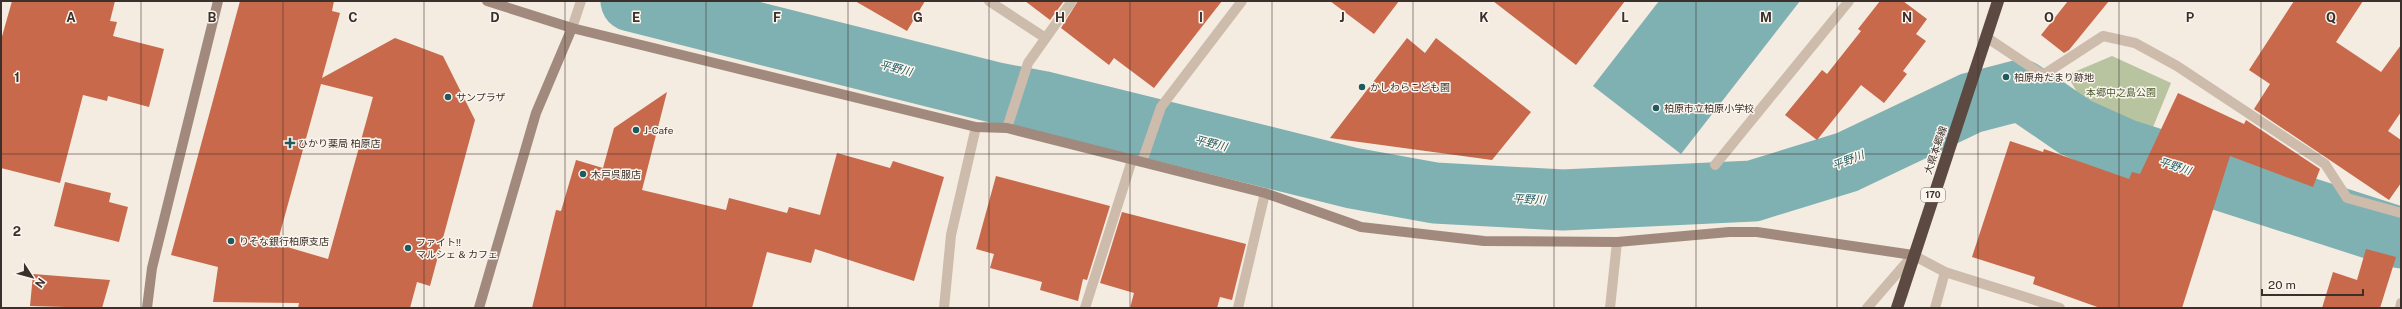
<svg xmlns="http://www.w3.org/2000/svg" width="2402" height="309" font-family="'Public Sans','Noto Sans JP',sans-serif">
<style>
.green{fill:#b8c4a0}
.water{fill:#7fb0b2}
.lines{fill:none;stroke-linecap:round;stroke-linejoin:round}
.river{stroke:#7fb0b2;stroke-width:61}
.building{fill:#c8694b;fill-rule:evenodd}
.lane{stroke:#cdbbac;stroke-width:10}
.street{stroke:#cdbbac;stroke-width:10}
.secondary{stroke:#a18a7d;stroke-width:10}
.highway{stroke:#5c4a42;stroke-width:12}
.grid{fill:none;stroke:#3b302b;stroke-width:1;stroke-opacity:0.55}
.poi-dot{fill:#1f5a5e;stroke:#fbf5ee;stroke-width:1.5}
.labels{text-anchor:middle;stroke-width:3;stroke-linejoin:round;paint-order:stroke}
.shield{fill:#fbf5ee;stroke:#756b66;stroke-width:1}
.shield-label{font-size:9px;font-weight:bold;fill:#3b302b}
.poi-label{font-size:10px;fill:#3b302b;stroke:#fbf5ee;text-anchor:start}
.park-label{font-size:10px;fill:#4a5a2e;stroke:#fbf5ee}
.street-label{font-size:10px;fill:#3b302b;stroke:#fbf5ee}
.water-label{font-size:11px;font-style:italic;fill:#1f5a5e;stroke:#fbf5ee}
.grid-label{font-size:13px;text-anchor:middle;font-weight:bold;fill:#3b302b;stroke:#fbf5ee;stroke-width:3;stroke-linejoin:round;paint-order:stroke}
</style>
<rect width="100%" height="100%" fill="#f4ebe1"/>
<!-- green -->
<polygon class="green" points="2112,56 2171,83 2149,137 2087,109 2067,75"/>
<!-- water -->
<polygon class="water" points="1659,1 1800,1 1681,154 1593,86"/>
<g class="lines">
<!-- river -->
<polyline class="river" points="631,1 997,93 1045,102 1352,178 1435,193 1563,200 1753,191 1847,162 1971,103 2021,90 2075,127 2124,149 2401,238"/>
</g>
<!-- building -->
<g class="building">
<polygon points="12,1 115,1 110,21 117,22 113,36 164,49 149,107 108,96 107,101 83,95 60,183 1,168 1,40"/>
<path d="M240 1H334L332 11 340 13 322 78 395 38 443 56 475 120 430 286 417 282 410 308H298L299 303 213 302 218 267 171 255ZM321 84 373 97 328 259 277 244Z"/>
<polygon points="855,1 925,1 907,31"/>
<polygon points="1025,1 1064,1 1050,20"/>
<polygon points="1078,1 1222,1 1154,88 1114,58 1109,65 1061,28"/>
<polygon points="1330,1 1399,1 1374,34"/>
<polygon points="1493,1 1625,1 1576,65"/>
<polygon points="1880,1 1903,1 1927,19 1916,34 1926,41 1903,71 1907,74 1884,103 1861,85 1817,140 1785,115 1822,70 1827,74 1861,31 1858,29"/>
<polygon points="2068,1 2109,1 2069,50 2064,53 2041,35"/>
<polygon points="2294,1 2363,1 2336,42 2381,72 2401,45 2401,112 2388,131 2401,140 2401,183 2389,200 2254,109 2270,84 2249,70"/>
<polygon points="1407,38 1425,53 1436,38 1531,112 1492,160 1330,138"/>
<polygon points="667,92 642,190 726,210 729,198 787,213 789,207 820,215 837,153 890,168 893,161 944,177 914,281 815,249 811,263 767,252 752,308 532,308 556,210 561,211 576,160 603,168 614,128"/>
<polygon points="2178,93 2244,124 2246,120 2320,169 2313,187 2230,156 2182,308 2100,308 2033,284 2035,277 1972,257 2010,141 2043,152 2044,149 2129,179 2132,172 2140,174"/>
<polygon points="996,176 1110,206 1087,280 1083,279 1078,301 1040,290 1042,282 990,268 994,254 976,249"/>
<polygon points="65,182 111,193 109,202 128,207 119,242 54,226"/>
<polygon points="1122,212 1246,244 1232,300 1220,297 1217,308 1130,308 1134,293 1100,283"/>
<polygon points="2366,249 2396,257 2380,308 2322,308 2333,272 2357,280"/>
<polygon points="33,274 110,280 102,308 30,306"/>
</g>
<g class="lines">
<!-- lane -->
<g class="lane">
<polyline points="1142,162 1161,107 1242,1"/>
<polyline points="1085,308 1132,160"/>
</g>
<!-- street -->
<g class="street">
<polyline points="989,1 1044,37"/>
<polyline points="572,28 581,1"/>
<polyline points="1986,37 2043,75 2103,36 2135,43 2177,66 2325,164 2347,198 2401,213"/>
<polyline points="1007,128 1028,63 1072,1"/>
<polyline points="1715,165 1849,1"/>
<polyline points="944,308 951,235 976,127"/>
<polyline points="1238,308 1265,193"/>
<polyline points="1610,308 1617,242"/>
<polyline points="1867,308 1913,255 1945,272 2060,308"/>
<polyline points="1935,308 1945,272"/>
<polyline points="2400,308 2401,303"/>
</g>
<!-- secondary -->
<g class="secondary">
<polyline points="487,1 572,28 976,127 1007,128 1265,193 1361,227 1484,241 1617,242 1729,232 1757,232 1913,255"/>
<polyline points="147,308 152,268 218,1"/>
<polyline points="479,308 536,113 572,28"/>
</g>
<!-- highway -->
<polyline class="highway" points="1897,308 1998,1"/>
</g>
<!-- grid -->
<path class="grid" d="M141 1V308M283 1V308M424 1V308M565 1V308M706 1V308M848 1V308M989 1V308M1130 1V308M1272 1V308M1413 1V308M1554 1V308M1696 1V308M1837 1V308M1978 1V308M2119 1V308M2261 1V308M1 154H2401"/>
<!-- markers -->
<g class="poi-dot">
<circle cx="2006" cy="77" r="4"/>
<circle cx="1362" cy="87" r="4"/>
<circle cx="448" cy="97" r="4"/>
<circle cx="1656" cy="108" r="4"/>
<circle cx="636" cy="130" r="4"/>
<path d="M288 137h4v4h4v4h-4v4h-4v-4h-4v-4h4z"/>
<circle cx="583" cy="174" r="4"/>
<circle cx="231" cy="241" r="4"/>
<circle cx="408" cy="248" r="4"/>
</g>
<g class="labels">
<!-- shield labels -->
<rect class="shield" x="1921" y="188" width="24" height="14" rx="3"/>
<g class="shield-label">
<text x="1933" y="198">170</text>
</g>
<!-- poi labels -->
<g class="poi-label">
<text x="2014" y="81">柏原舟だまり跡地</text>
<text x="1370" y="91">かしわらこども園</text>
<text x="456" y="101">サンプラザ</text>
<text x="1664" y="112">柏原市立柏原小学校</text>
<text x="644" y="134">J-Cafe</text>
<text x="298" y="147">ひかり薬局 柏原店</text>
<text x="591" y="178">木戸呉服店</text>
<text x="239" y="245">りそな銀行柏原支店</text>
<text x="416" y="246">ファイト!!<tspan x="416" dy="12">マルシェ &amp; カフェ</tspan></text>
</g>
<!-- park labels -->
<g class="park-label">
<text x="2121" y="96">本郷中之島公園</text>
</g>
<!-- street labels -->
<g class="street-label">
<text transform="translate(1935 150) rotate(-71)" y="4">大県本郷線</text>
</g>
<!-- water labels -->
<g class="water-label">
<text transform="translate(896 68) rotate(14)" y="4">平野川</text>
<text transform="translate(1211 143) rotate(14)" y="4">平野川</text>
<text transform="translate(1848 160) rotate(-21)" y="4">平野川</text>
<text transform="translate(2175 166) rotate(18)" y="4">平野川</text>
<text transform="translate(1529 199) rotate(3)" y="4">平野川</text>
</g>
</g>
<g class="grid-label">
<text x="71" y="22">A</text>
<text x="212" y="22">B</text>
<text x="353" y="22">C</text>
<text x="495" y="22">D</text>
<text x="636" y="22">E</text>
<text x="777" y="22">F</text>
<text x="918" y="22">G</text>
<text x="1060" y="22">H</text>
<text x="1201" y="22">I</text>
<text x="1342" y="22">J</text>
<text x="1484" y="22">K</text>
<text x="1625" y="22">L</text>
<text x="1766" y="22">M</text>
<text x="1907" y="22">N</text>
<text x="2049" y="22">O</text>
<text x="2190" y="22">P</text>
<text x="2331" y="22">Q</text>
<text x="17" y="82">1</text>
<text x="17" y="236">2</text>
</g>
<!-- border -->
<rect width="2402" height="309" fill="none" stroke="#3b302b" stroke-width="4"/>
<!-- north arrow -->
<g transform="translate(32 277) rotate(126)" stroke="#fbf5ee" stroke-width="3" paint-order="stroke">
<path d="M0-3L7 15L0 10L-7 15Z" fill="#3b302b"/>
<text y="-6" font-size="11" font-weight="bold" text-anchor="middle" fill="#3b302b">N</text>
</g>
<!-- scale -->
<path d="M2262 289v6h101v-6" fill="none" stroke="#3b302b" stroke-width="2"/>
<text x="2268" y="289" font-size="12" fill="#3b302b" stroke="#fbf5ee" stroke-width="3" paint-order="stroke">20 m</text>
</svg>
